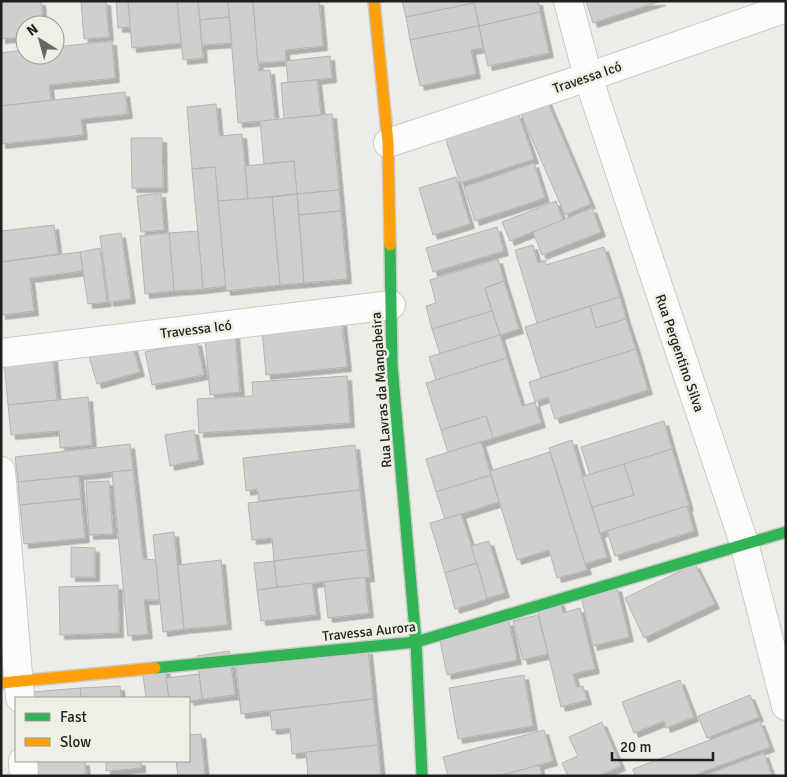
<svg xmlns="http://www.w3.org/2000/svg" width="787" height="777" font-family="Signika,sans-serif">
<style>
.building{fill:#d0cece;stroke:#b5b4b4;filter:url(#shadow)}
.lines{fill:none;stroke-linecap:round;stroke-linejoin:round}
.street-casing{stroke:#cacbc7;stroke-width:30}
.fast-casing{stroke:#cacbc7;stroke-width:14}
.slow-casing{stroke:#cacbc7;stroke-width:14}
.street{stroke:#fcfcfc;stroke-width:28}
.fast{stroke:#30b455;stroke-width:11}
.slow{stroke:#ff9f0a;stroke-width:11}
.labels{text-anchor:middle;stroke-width:5;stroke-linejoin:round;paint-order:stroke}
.street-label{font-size:14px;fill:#1f201c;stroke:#eef0e5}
</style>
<defs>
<filter id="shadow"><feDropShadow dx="4.5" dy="4.5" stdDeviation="0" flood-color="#0004"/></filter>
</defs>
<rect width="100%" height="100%" fill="#edede8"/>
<!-- building -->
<g class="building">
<polygon points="1,1 41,1 43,25 25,25 25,37 1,39"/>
<polygon points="81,1 106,1 109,37 84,39"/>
<polygon points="116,1 128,1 131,27 118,28"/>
<polygon points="128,1 177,1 181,43 132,48"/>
<polygon points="177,1 198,1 203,58 183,60"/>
<polygon points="198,1 228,1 229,17 200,20"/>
<polygon points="228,1 253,1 259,71 270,70 275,120 238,123"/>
<polygon points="253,1 319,1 323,46 285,50 286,61 258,63"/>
<polygon points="402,1 474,1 474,3 406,17"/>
<polygon points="474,1 538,1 540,12 479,26"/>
<polygon points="586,1 661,1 593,23"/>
<polygon points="474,3 479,26 410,40 406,17"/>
<polygon points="540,12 549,53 488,66 479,26"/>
<polygon points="229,17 232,43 202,45 200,20"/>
<polygon points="479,26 483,48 471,50 476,74 420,86 410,40"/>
<polygon points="112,41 115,78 49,85 51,101 1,106 1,53 25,50 25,55 55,55 55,47"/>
<polygon points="330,56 332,78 288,83 286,61"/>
<polygon points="317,80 321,115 284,119 281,83"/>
<polygon points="125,92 128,114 81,119 83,135 1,144 1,106"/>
<polygon points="546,98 591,204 565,215 519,109"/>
<polygon points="216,104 219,136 242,134 248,199 218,201 215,167 192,169 187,107"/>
<polygon points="518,113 534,159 460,183 445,137"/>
<polygon points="332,114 339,190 297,194 294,161 264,164 260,121"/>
<polygon points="131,138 162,138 163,188 132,188"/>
<polygon points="294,161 297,194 248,199 245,166"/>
<polygon points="534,163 545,198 475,221 464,187"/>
<polygon points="215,167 226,286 203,289 192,169"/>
<polygon points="456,177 470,224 433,235 419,188"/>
<polygon points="339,190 341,211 299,215 297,194"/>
<polygon points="161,193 164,230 141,232 137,196"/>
<polygon points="297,194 304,283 280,285 272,197"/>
<polygon points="272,197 280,285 226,291 218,201"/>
<polygon points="556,201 563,220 510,241 502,222"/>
<polygon points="592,208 601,232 542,255 533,232"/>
<polygon points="341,211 347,279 304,283 299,215"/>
<polygon points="54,225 58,254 1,262 1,231"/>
<polygon points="497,227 504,251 433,272 426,248"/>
<polygon points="198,231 203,289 174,291 169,233"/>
<polygon points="121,233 131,299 109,302 100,236"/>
<polygon points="169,233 174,291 145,294 140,236"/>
<polygon points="533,245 538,263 545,260 546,265 604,247 620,297 537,323 515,250"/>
<polygon points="100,248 107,302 88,304 80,252"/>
<polygon points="80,252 83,271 30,278 34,311 1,315 1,262"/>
<polygon points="498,259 504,281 485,288 492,311 432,329 426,306 436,303 430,280"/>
<polygon points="504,281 519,329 500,335 485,288"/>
<polygon points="620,297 626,319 596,328 590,306"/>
<polygon points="590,306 596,328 626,319 636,349 541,378 525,327"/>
<polygon points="492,311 500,335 440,354 432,329"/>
<polygon points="342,321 347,367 266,375 262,330"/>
<polygon points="129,333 140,372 97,384 86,346"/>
<polygon points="235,334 240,392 210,395 205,338"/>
<polygon points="500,335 507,358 436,380 429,357"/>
<polygon points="197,341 204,375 152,385 145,352"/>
<polygon points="636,349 648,390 555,419 548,397 535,402 529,382"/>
<polygon points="53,357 57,400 8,405 4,361"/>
<polygon points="507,358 522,406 535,402 541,423 493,438 486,416 441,430 426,383"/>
<polygon points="347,376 350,423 199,433 197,399 253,396 252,382"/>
<polygon points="88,397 92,445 60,448 59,431 11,435 8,405"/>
<polygon points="486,416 493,438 448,453 441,430"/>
<polygon points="664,421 672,449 590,475 581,447"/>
<polygon points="194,430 199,460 170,466 165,435"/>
<polygon points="572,440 607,557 585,564 549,448"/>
<polygon points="481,442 491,475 436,492 426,459"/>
<polygon points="130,444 133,470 18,482 15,457"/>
<polygon points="355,445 360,490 259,501 257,489 246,491 243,458"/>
<polygon points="672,449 689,506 600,533 592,507 634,495 624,464"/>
<polygon points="550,452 587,570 557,578 549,550 517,560 490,471"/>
<polygon points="624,464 634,495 592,507 582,477"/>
<polygon points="133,470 143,559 156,560 160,600 144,600 148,634 128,636 112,472"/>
<polygon points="491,475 499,502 445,519 436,492"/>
<polygon points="79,476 81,499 20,505 18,482"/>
<polygon points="109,481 113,534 89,535 86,482"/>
<polygon points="360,490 367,550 274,561 272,538 252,540 248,503"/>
<polygon points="81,499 85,538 24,544 20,505"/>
<polygon points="687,506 694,531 615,556 607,531"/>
<polygon points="461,514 477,563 445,573 430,523"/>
<polygon points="174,532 184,629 163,632 153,535"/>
<polygon points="489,541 505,593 487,598 471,546"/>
<polygon points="71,547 95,548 95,577 71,577"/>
<polygon points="367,550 370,577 277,587 274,561"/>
<polygon points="221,560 227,625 184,629 178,565"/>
<polygon points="274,561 277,587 257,590 254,563"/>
<polygon points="477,563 487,599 455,609 445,573"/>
<polygon points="695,564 715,604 644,638 625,598"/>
<polygon points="365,577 369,613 328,618 324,582"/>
<polygon points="312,583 316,615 261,621 257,590"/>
<polygon points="118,585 119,633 60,635 59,587"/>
<polygon points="617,587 629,637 593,646 581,596"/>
<polygon points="559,599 563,613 580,608 595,669 573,674 577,687 583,686 587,700 561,707 536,604"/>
<polygon points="538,615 548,654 523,660 513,621"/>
<polygon points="509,621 517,660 447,675 439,636"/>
<polygon points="368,650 373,699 241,714 236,664"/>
<polygon points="229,651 235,695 202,699 197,656"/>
<polygon points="165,665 169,698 146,698 142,668"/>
<polygon points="199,674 202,699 189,701 189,698 169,698 166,678"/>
<polygon points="524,675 533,726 458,739 449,688"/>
<polygon points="680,680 694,717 666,728 664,721 634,733 622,702"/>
<polygon points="120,686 121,698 81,698 80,688"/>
<polygon points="80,688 81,698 32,698 32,692"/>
<polygon points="750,695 759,717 707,738 698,716"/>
<polygon points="373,699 378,745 292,754 290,728 272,730 270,711"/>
<polygon points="760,721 770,747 692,776 635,776 633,769"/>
<polygon points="602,722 621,766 598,776 568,776 562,763 578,756 569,737"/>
<polygon points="544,730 553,761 499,776 448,776 443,757"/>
<polygon points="201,734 205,776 178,776 176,761 189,761 189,735"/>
<polygon points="378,745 381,776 308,776 306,752"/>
<polygon points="764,753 772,776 703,776"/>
<polygon points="36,761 85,761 86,776 37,776"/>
<polygon points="106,761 141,761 141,768 106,771"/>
<polygon points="539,765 542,776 499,776"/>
</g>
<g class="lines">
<!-- street casing -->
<g class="street-casing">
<g id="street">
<polyline points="568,1 588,77 744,543 786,706"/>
<polyline points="388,143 588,77 786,8"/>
<polyline points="1,353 391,305"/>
<polyline points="1,471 20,698"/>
<polyline points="23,761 24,776"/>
</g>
</g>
<!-- fast casing -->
<g class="fast-casing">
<g id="fast">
<polyline points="390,245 392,366 416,642 422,776"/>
<polyline points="155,668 416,642 786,532"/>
</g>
</g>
<!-- slow casing -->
<g class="slow-casing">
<g id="slow">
<polyline points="374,1 388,143 390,245"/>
<polyline points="1,683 155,668"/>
</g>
</g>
<!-- street -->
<use href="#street" class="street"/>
<!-- fast -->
<use href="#fast" class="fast"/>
<!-- slow -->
<use href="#slow" class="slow"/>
</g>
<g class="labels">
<!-- street labels -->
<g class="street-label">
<text transform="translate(587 77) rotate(-19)" y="5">Travessa Icó</text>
<text transform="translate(196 329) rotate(-7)" y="5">Travessa Icó</text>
<text transform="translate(680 353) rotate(71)" y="5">Rua Pergentino Silva</text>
<text transform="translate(381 390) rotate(-94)" y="5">Rua Lavras da Mangabeira</text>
<text transform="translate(369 631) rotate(-6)" y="5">Travessa Aurora</text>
</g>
</g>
<!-- border -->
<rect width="787" height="777" fill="none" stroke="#1f201c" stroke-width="5"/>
<!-- legend -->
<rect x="15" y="697" width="175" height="65" fill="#eef0e5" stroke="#9b9d95"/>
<rect x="25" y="713" width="25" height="8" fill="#30b455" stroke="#9b9d95"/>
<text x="60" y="722" font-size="15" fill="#1f201c">Fast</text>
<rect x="25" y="738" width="25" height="8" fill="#ff9f0a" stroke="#9b9d95"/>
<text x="60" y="747" font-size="15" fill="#1f201c">Slow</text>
<!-- north arrow -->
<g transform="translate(40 40) rotate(323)"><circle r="24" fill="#eef0e5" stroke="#9b9d95"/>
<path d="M0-4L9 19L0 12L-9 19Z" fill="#676863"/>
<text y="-8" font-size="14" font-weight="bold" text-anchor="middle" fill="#1f201c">N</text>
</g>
<!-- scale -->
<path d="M612 752v8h101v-8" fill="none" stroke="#1f201c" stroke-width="2.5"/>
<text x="620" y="752" font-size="15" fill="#1f201c" stroke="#eef0e5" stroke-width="4" paint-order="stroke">20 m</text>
</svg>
